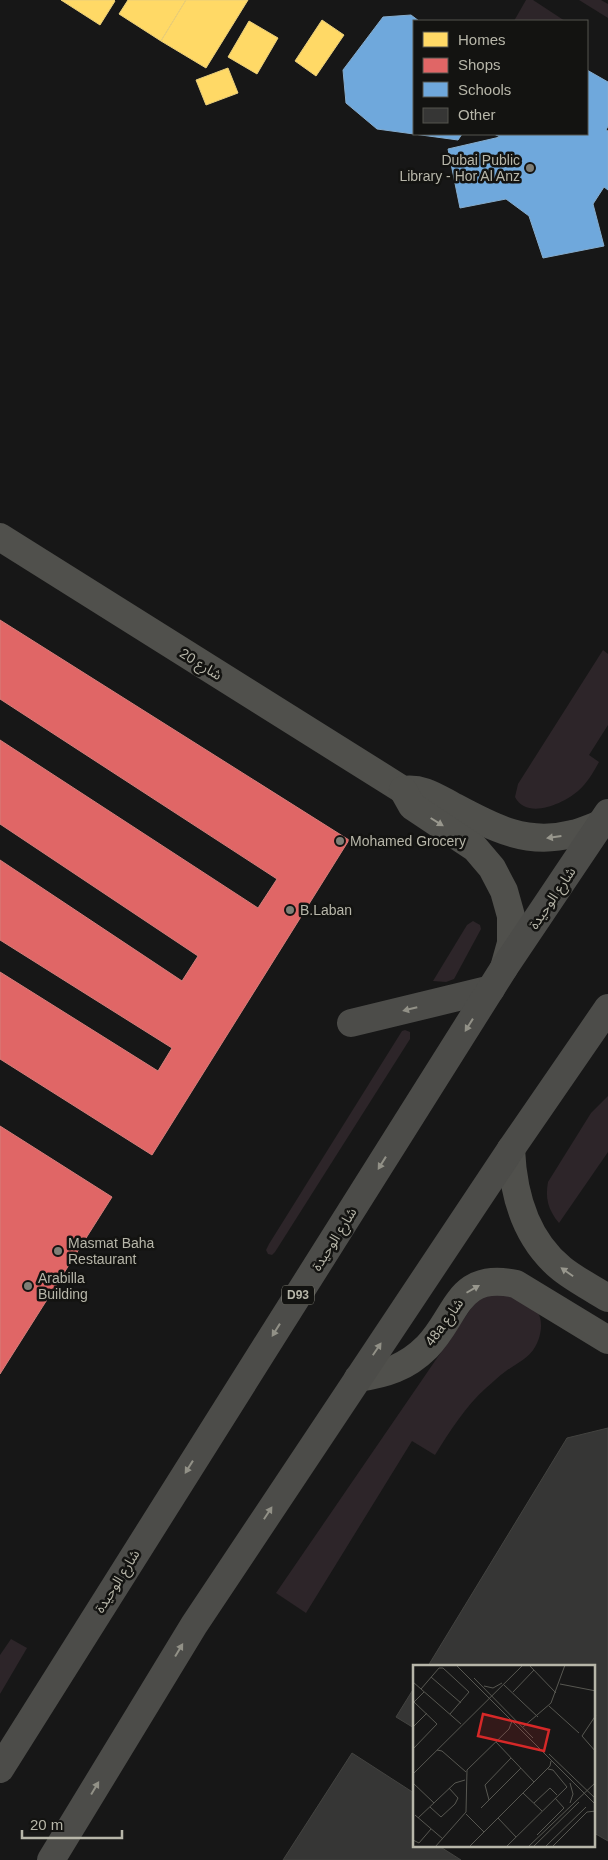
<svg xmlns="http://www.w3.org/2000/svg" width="608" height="1860" font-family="Helvetica,'Noto Sans Arabic',sans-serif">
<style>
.green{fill:#2d2529}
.homes{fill:#ffd966;stroke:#e9ce7a}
.shops{fill:#e06666;stroke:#d47e7a}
.schools{fill:#6fa8dc;stroke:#85accd}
.building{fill:#363635;stroke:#434340}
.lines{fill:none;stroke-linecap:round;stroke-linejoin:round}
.minor{stroke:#50504c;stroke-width:28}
.major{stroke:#4c4c49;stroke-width:28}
.oneway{fill:#98978d}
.oneway2{fill:#929187}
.poi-dot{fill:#7f7e76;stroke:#131311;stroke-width:2}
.labels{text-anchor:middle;stroke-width:5;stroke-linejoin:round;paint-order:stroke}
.shield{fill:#131311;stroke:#86857b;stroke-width:1}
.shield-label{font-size:12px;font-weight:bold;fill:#b7b6a9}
.poi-label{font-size:14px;fill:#b7b6a9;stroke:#131311;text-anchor:start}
.street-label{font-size:14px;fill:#b7b6a9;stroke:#131311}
.inset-road{fill:none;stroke:#575751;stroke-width:1}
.view{fill:#d62828;fill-opacity:0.15;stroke:#d62828;stroke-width:2.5}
.inset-edge{fill:none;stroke:#b7b6a9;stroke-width:2.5}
</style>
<rect width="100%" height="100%" fill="#171717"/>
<!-- green -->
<g class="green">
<polygon points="526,0 533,0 565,21 514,21"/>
<polygon points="579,0 601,0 608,4 608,18"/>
<path d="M603 650 608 654V725L589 755 599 762C593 773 587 783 578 791 563 804 527 820 515 797L518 784Z"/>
<polygon points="473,921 480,925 481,929 454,979 446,982 433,981 467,925"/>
<polygon points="405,1030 410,1032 410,1039 275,1252 272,1255 268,1254 266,1250 269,1244 402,1031"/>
<path d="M608 1096V1152L559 1223C548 1210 545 1198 548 1182L591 1113Z"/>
<path d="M501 1289C509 1294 532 1304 537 1311 544 1321 541 1337 535 1347 529 1358 516 1364 506 1371 499 1376 492 1383 486 1388 465 1407 450 1431 435 1455L412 1441 306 1613 276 1593 472 1307 478 1300Z"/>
<polygon points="11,1639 27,1648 0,1694 0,1655"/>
</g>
<!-- homes -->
<g class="homes">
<polygon points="61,0 114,0 115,1 100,25"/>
<polygon points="128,0 186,0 161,41 119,14"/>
<polygon points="186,0 248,0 206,68 161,41"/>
<polygon points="322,20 344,35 316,76 295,61"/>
<polygon points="249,21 278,38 257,74 228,57"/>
<polygon points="228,68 238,93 206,105 196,80"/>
</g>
<!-- shops -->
<g class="shops">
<polygon points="0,620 349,840 152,1155 0,1059 0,972 158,1071 172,1048 0,940 0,860 182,981 198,956 0,824 0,740 258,908 277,879 0,699"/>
<polygon points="0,1126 112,1197 0,1374"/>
</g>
<!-- schools -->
<g class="schools">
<polygon points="411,15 419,21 414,21 414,134 462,134 458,140 377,129 346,103 343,70 383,17"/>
<polygon points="587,70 608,82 608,126 606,130 608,131 608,190 604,187 593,204 604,246 543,258 529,216 506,199 460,208 448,149 500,137 494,134 587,134"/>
</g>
<!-- building -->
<g class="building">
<polygon points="608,1428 608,1841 594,1833 594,1666 428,1666 567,1438"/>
<polygon points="414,1688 414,1728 396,1717"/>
<polygon points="352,1753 414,1793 414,1846 439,1846 461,1860 283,1860"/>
</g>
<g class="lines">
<!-- minor -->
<g class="minor">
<path d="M0 537 403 790C422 787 436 797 453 806 492 827 526 846 572 834 582 832 592 827 601 824"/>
<polyline points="403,790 412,806 475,848 492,868 504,891 511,916 511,943 504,968"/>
<path d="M511 1149C513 1195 525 1239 562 1269 576 1280 593 1289 608 1298"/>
<path d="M358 1378C385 1374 406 1368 427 1347 458 1315 457 1271 516 1284L608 1340"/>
</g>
<!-- major -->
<g class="major">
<polyline points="351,1023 491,989"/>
<polyline points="0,1769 504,968 608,813"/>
<polyline points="51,1860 194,1625 511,1149 608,1008"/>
</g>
</g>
<!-- one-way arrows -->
<defs><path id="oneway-solid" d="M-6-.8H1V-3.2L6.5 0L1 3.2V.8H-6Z" transform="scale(1.25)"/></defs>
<g class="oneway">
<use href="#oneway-solid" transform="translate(437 822) rotate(32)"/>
<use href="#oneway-solid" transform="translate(554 837) rotate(172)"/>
<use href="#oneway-solid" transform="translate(567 1272) rotate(-145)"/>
<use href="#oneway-solid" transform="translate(473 1289) rotate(-30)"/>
</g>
<g class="oneway2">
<use href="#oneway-solid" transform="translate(410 1009) rotate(166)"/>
<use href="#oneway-solid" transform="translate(469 1025) rotate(122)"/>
<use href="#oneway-solid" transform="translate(382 1163) rotate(122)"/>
<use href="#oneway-solid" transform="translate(276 1330) rotate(122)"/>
<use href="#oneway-solid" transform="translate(377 1349) rotate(-56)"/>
<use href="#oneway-solid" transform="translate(189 1467) rotate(122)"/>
<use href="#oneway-solid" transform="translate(268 1513) rotate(-57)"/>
<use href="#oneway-solid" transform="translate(179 1650) rotate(-59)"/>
<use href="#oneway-solid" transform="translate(95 1788) rotate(-59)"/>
</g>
<!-- markers -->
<g class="poi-dot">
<circle cx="530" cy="168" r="5"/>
<circle cx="340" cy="841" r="5"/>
<circle cx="290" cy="910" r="5"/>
<circle cx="58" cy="1251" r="5"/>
<circle cx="28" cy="1286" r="5"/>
</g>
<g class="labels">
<!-- shield labels -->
<rect class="shield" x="282" y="1285.5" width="32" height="19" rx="4"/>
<g class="shield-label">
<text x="298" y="1299">D93</text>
</g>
<!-- poi labels -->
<g class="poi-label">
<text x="520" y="165" text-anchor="end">Dubai Public<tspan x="520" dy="16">Library - Hor Al Anz</tspan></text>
<text x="350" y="846">Mohamed Grocery</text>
<text x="300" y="915">B.Laban</text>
<text x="68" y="1248">Masmat Baha<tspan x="68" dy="16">Restaurant</tspan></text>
<text x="38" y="1283">Arabilla<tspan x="38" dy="16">Building</tspan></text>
</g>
<!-- street labels -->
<g class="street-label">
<text transform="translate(201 664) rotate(32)" y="5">شارع 20</text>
<text transform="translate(552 898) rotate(-56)" y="5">شارع الوحيدة</text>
<text transform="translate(334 1239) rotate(-58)" y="5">شارع الوحيدة</text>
<text transform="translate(444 1322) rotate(-54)" y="5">48a شارع</text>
<text transform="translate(117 1581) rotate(-58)" y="5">شارع الوحيدة</text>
</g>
</g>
<!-- overview -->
<g transform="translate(413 1665)">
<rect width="182" height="182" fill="#171717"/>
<path class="inset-road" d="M43 0 183 140M116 0 143 28M18 12 48 38M61 13 120 73M0 17 48 59M147 19 183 26M91 20 125 52M71 21 80 23 89 18M8 24 26 3H30L56 27 37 49M100 27 121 5M0 38 11 27M136 41 166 68M0 62 14 48M110 62 138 38 152 0M169 71 183 50M169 71 183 87M83 77 121 117M0 84 24 59 1 37M24 85 29 86 53 107M136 89 183 134M0 109 110 0M0 118 21 138M110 128 129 146M76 135 72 120 98 93M121 138 137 123 144 130M157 138 160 129 157 118M17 142 28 152 42 139 45 133 36 123M68 143 108 103M53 149 71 167M2 150 30 174M5 153 42 118 52 115M85 153 103 172M124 170 151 143 142 133M0 175 6 178 18 164M22 182 53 147 54 105 96 64 99 56M56 182 137 101 138 96M93 182 154 122 140 105 135 104M115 182 183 117M120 182 166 137M132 182 173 142M139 182 174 147 183 146"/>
<path class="view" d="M70 49 136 65 131 86 65 71Z"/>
<rect width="182" height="182" class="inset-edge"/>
</g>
<!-- legend -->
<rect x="413" y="20" width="175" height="115" fill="#131311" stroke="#55544e"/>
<rect x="423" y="32" width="25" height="15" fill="#ffd966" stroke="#55544e"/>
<text x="458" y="45" font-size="15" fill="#b7b6a9">Homes</text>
<rect x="423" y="58" width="25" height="15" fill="#e06666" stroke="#55544e"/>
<text x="458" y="70" font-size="15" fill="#b7b6a9">Shops</text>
<rect x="423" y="82" width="25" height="15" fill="#6fa8dc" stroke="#55544e"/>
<text x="458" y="95" font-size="15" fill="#b7b6a9">Schools</text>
<rect x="423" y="108" width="25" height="15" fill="#363635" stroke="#55544e"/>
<text x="458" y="120" font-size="15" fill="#b7b6a9">Other</text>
<!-- scale -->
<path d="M22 1830v8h100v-8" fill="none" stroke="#b7b6a9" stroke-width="2.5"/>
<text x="30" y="1830" font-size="15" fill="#b7b6a9" stroke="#131311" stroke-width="4" paint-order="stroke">20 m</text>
</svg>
